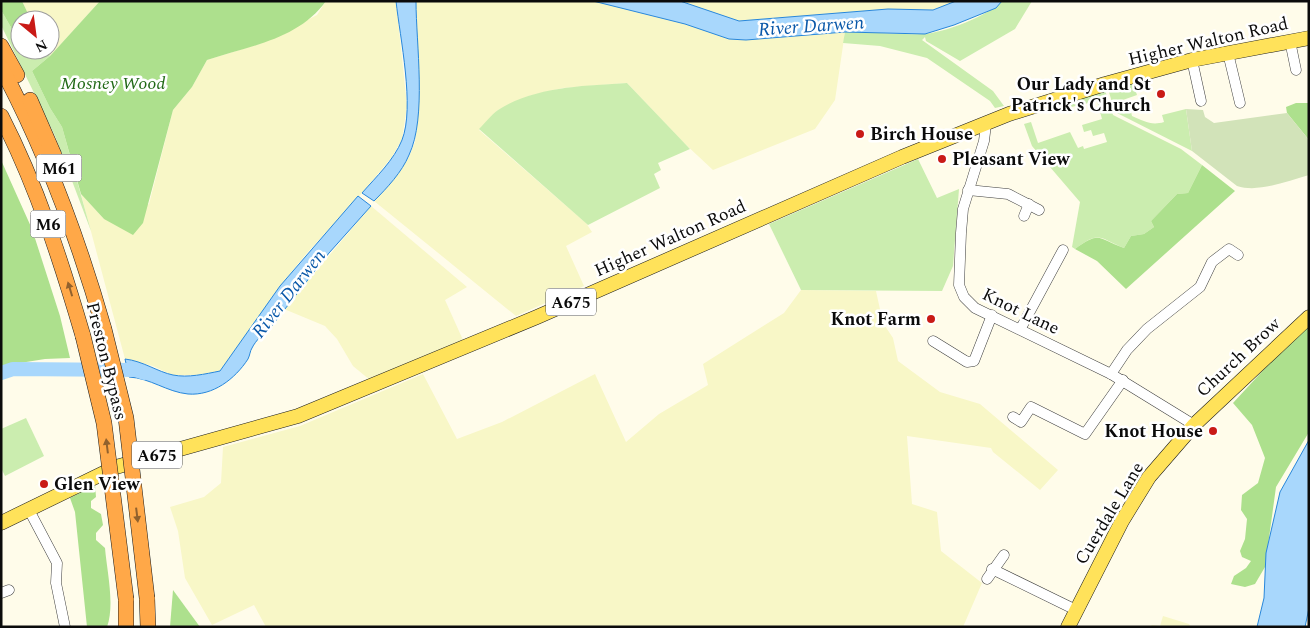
<svg xmlns="http://www.w3.org/2000/svg" width="1310" height="628" font-family="Spectral,serif">
<style>
.farmland{fill:#f8f7c7}
.green{fill:#cbedaf}
.forest{fill:#ade08d}
.cemetery{fill:#d2e3b9}
.water{fill:#a8d7fc;stroke:#2887db}
.lines{fill:none;stroke-linecap:round;stroke-linejoin:round}
.river{stroke:#a8d7fc;stroke-width:14}
.minor-casing{stroke:#3e3e3e;stroke-width:11}
.major-casing{stroke:#1c1c1c;stroke-width:15}
.highway-casing{stroke:#1c1c1c;stroke-width:16}
.minor{stroke:#fff;stroke-width:10}
.major{stroke:#ffe25a;stroke-width:14}
.highway{stroke:#ffa848;stroke-width:15}
.highway-bridge-casing{stroke:#1c1c1c;stroke-width:16;stroke-linecap:butt}
.highway-bridge{stroke:#ffa848;stroke-width:15}
.oneway{fill:#91612d}
.poi-dot{fill:#c91a16;stroke:#fff;stroke-width:2}
.labels{text-anchor:middle;stroke-width:5;stroke-linejoin:round;paint-order:stroke}
.shield{fill:#fff;stroke:#545454;stroke-width:1}
.shield-label{font-size:16px;font-weight:bold;fill:#0b0b0b}
.street-label{font-size:18px;fill:#0b0b0b;stroke:#fff}
.park-label{font-size:18px;font-style:italic;fill:#216916;stroke:#fff}
.poi-label{font-size:18px;font-weight:bold;fill:#0b0b0b;stroke:#fff;text-anchor:end}
.water-label{font-size:19px;font-style:italic;fill:#0958a9;stroke:#fff}
</style>
<rect width="100%" height="100%" fill="#fffcea"/>
<!-- farmland -->
<g class="farmland">
<polygon points="22,1 100,1 50,56 46,50 50,50 50,20 31,20"/>
<polygon points="326,1 396,1 407,106 402,139 392,157 362,193 307,253 280,286 220,371 199,375 172,375 153,366 125,359 81,194 104,219 149,204 173,110 192,87 207,60 262,43 317,15"/>
<polygon points="416,1 593,1 685,24 729,39 746,40 845,32 835,100 815,129 713,170 683,142 627,83 563,88 529,96 498,110 479,130 586,223 592,232 566,246 584,286 516,316 374,201 388,186 409,157 415,142 418,112"/>
<polygon points="680,1 956,1 933,10 888,9 739,21"/>
<polygon points="371,206 467,287 445,300 463,340 370,380 353,366 337,339 325,326 284,309"/>
<polygon points="801,290 876,291 883,323 893,338 898,361 940,392 980,404 1058,470 1040,490 993,452 991,448 907,436 912,504 937,512 941,551 982,583 963,627 266,627 254,605 212,625 185,578 178,531 170,507 204,497 221,483 223,447 300,426 423,374 457,439 502,422 595,374 626,442 659,414 708,385 703,364 784,313"/>
<polygon points="1163,616 1189,624 1191,627 1150,627 1152,625 1160,626"/>
</g>
<!-- green -->
<g class="green">
<path d="M1002 1H1032L1015 29 960 61 926 41 925 37 922 40 993 91 1004 106 995 108 990 101 927 58 880 46 843 43 845 32C871 32 898 35 923 34 944 33 988 16 1002 1Z"/>
<polygon points="1,10 20,43 20,50 46,50 50,56 32,71 50,108 62,127 91,231 55,136 1,25"/>
<path d="M627 83 690 149 658 163 661 170 654 174 660 188 588 225 479 129C485 123 491 115 498 110 536 86 584 86 627 83Z"/>
<path d="M1133 83 1137 95 1120 101V108L1115 107V109L1124 113 1131 112 1132 116C1144 121 1151 126 1164 122L1162 115 1186 109 1192 151 1115 112 1108 89Z"/>
<path d="M1105 90 1113 115 1181 149 1202 165 1188 193 1177 194 1151 221 1154 227 1144 234 1131 236 1124 248C1099 238 1100 230 1075 249L1072 247 1080 202 1032 146 1024 124 1031 122 1038 143 1070 132 1078 148 1083 146 1084 149 1107 142 1104 133 1093 136 1091 130 1084 132 1082 125 1102 119 1097 101 1067 108 1065 112 1061 103Z"/>
<polygon points="918,159 937,198 959,189 953,266 942,291 801,290 769,224"/>
<polygon points="26,418 44,456 5,476 1,468 1,429"/>
</g>
<!-- forest -->
<g class="forest">
<polygon points="1,1 22,1 31,20 20,20 20,43 1,10"/>
<path d="M100 1H326C299 39 250 46 207 60L192 87 173 110 143 223 133 235 104 219 81 194 62 127 50 108 32 71 50 56Z"/>
<polygon points="1296,103 1309,103 1309,140 1287,113 1286,107"/>
<polygon points="1,160 32,229 60,316 70,358 45,359 1,366"/>
<path d="M1202 165 1235 191 1126 289 1097 261 1075 249C1101 230 1098 239 1124 248L1131 236 1144 234 1154 227 1151 221 1177 194 1188 193Z"/>
<polygon points="1309,326 1309,432 1276,487 1265,567 1255,584 1245,587 1231,584 1234,576 1246,568 1251,561 1242,557 1240,551 1245,539 1247,519 1241,510 1242,495 1258,483 1265,458 1252,425 1233,403 1282,350"/>
<path d="M95 485 96 497 91 501V508L101 514 103 525 96 533V540L105 548C107 572 115 604 107 627H87L75 512 70 498Z"/>
<polygon points="173,590 200,627 170,627"/>
</g>
<!-- cemetery -->
<path class="cemetery" d="M1186 109 1203 110 1205 117 1214 123 1287 113 1309 140V175C1287 181 1259 193 1237 186L1192 151Z"/>
<!-- water -->
<g class="water">
<path d="M396 1H416C416 44 427 117 409 155 402 172 387 188 374 201L362 193C376 177 394 160 402 140 415 107 400 38 396 1Z"/>
<polygon points="593,1 680,1 739,21 888,9 933,10 956,1 1002,1 996,8 954,25 925,34 845,32 746,40 729,39 685,24"/>
<path d="M358 196 371 206 329 253 270 328C263 334 256 340 252 348 250 351 250 355 248 359 235 379 213 396 188 394 167 392 150 378 129 377L125 359C143 361 158 372 173 375 188 378 205 374 220 371L280 286Z"/>
<polygon points="1309,440 1309,608 1305,627 1257,627 1264,598 1266,553 1280,492"/>
</g>
<g class="lines">
<!-- river -->
<polyline class="river" points="1,373 13,369 136,370 144,373"/>
<!-- minor casing -->
<g class="minor-casing">
<g id="minor">
<polyline points="1290,41 1296,70"/>
<polyline points="1228,53 1240,103"/>
<polyline points="1192,60 1201,101"/>
<polyline points="986,124 984,141 963,209 961,233 959,285 964,297 975,308 1111,374 1194,425"/>
<polyline points="968,190 1008,194 1039,210"/>
<polyline points="1024,216 1029,204"/>
<polyline points="1021,328 1063,250"/>
<polyline points="933,341 967,362 974,361 992,315"/>
<polyline points="1111,374 1127,350 1147,329 1200,287 1212,262 1229,249 1238,255"/>
<polyline points="1013,417 1021,422 1031,407 1085,434 1123,380"/>
<polyline points="29,510 57,563 56,583 65,627"/>
<polyline points="992,569 1076,610"/>
<polyline points="987,579 1004,555"/>
<polyline points="1,593 9,590"/>
</g>
</g>
<!-- major casing -->
<g class="major-casing">
<g id="major">
<polyline points="1,523 116,467 298,416 537,317 902,157 1009,114 1105,84 1192,60 1309,38"/>
<polyline points="1068,627 1122,521 1149,477 1194,425 1309,317"/>
</g>
</g>
<!-- highway casing -->
<g class="highway-casing">
<g id="highway">
<polyline points="1,46 17,75"/>
<path d="M1 67C46 151 78 238 104 329"/>
<polyline points="30,100 54,155"/>
<path d="M1 116C37 186 61 261 83 336"/>
<polyline points="147,598 148,627"/>
<polyline points="126,599 126,627"/>
</g>
</g>
<!-- minor -->
<use href="#minor" class="minor"/>
<!-- major -->
<use href="#major" class="major"/>
<!-- highway -->
<use href="#highway" class="highway"/>
<!-- highway-bridge casing -->
<g class="highway-bridge-casing">
<g id="highway-bridge">
<polyline points="104,329 126,418 147,598"/>
<polyline points="83,336 104,423 126,599"/>
</g>
</g>
<!-- highway-bridge -->
<use href="#highway-bridge" class="highway-bridge"/>
</g>
<!-- one-way arrows -->
<defs><path id="oneway-solid" d="M-6-.8H1V-3.2L6.5 0L1 3.2V.8H-6Z" transform="scale(1.25)"/></defs>
<g class="oneway">
<use href="#oneway-solid" transform="translate(70 289) rotate(-107)"/>
<use href="#oneway-solid" transform="translate(107 446) rotate(-97)"/>
<use href="#oneway-solid" transform="translate(137 515) rotate(83)"/>
</g>
<!-- markers -->
<g class="poi-dot">
<circle cx="1161" cy="94" r="5"/>
<circle cx="860" cy="134" r="5"/>
<circle cx="942" cy="159" r="5"/>
<circle cx="931" cy="319" r="5"/>
<circle cx="1213" cy="431" r="5"/>
<circle cx="44" cy="484" r="5"/>
</g>
<g class="labels">
<!-- shield labels -->
<g class="shield">
<rect x="36.5" y="154.5" width="45" height="27" rx="4"/>
<rect x="30.5" y="210.5" width="35" height="27" rx="4"/>
<rect x="546" y="288.5" width="50" height="27" rx="4"/>
<rect x="132" y="441.5" width="50" height="27" rx="4"/>
</g>
<g class="shield-label">
<text x="59" y="174">M61</text>
<text x="48" y="230">M6</text>
<text x="571" y="308">A675</text>
<text x="157" y="461">A675</text>
</g>
<!-- street labels -->
<g class="street-label">
<text transform="translate(1208 41) rotate(-13)" y="6">Higher Walton Road</text>
<text transform="translate(670 238) rotate(-24)" y="6">Higher Walton Road</text>
<text transform="translate(1021 311) rotate(26)" y="6">Knot Lane</text>
<text transform="translate(1238 357) rotate(-43)" y="6">Church Brow</text>
<text transform="translate(107 361) rotate(76)" y="6">Preston Bypass</text>
<text transform="translate(1109 513) rotate(-59)" y="6">Cuerdale Lane</text>
</g>
<!-- park labels -->
<g class="park-label">
<text x="113" y="89">Mosney Wood</text>
</g>
<!-- poi labels -->
<g class="poi-label">
<text x="1151" y="90">Our Lady and St<tspan x="1151" dy="21">Patrick's Church</tspan></text>
<text x="870" y="140" text-anchor="start">Birch House</text>
<text x="952" y="165" text-anchor="start">Pleasant View</text>
<text x="921" y="325">Knot Farm</text>
<text x="1203" y="437">Knot House</text>
<text x="54" y="490" text-anchor="start">Glen View</text>
</g>
<!-- water labels -->
<g class="water-label">
<text transform="translate(811 25) rotate(-4)" y="7">River Darwen</text>
<text transform="translate(288 293) rotate(-52)" y="7">River Darwen</text>
</g>
</g>
<!-- border -->
<rect width="1310" height="628" fill="none" stroke="#0b0b0b" stroke-width="5"/>
<!-- north arrow -->
<g transform="translate(35 35) rotate(151)"><circle r="24" fill="#ffffff" stroke="#9d9d9d"/>
<path d="M0-4L9 19L0 12L-9 19Z" fill="#c91a16"/>
<text y="-8" font-size="14" font-weight="bold" text-anchor="middle" fill="#0b0b0b">N</text>
</g>
</svg>
